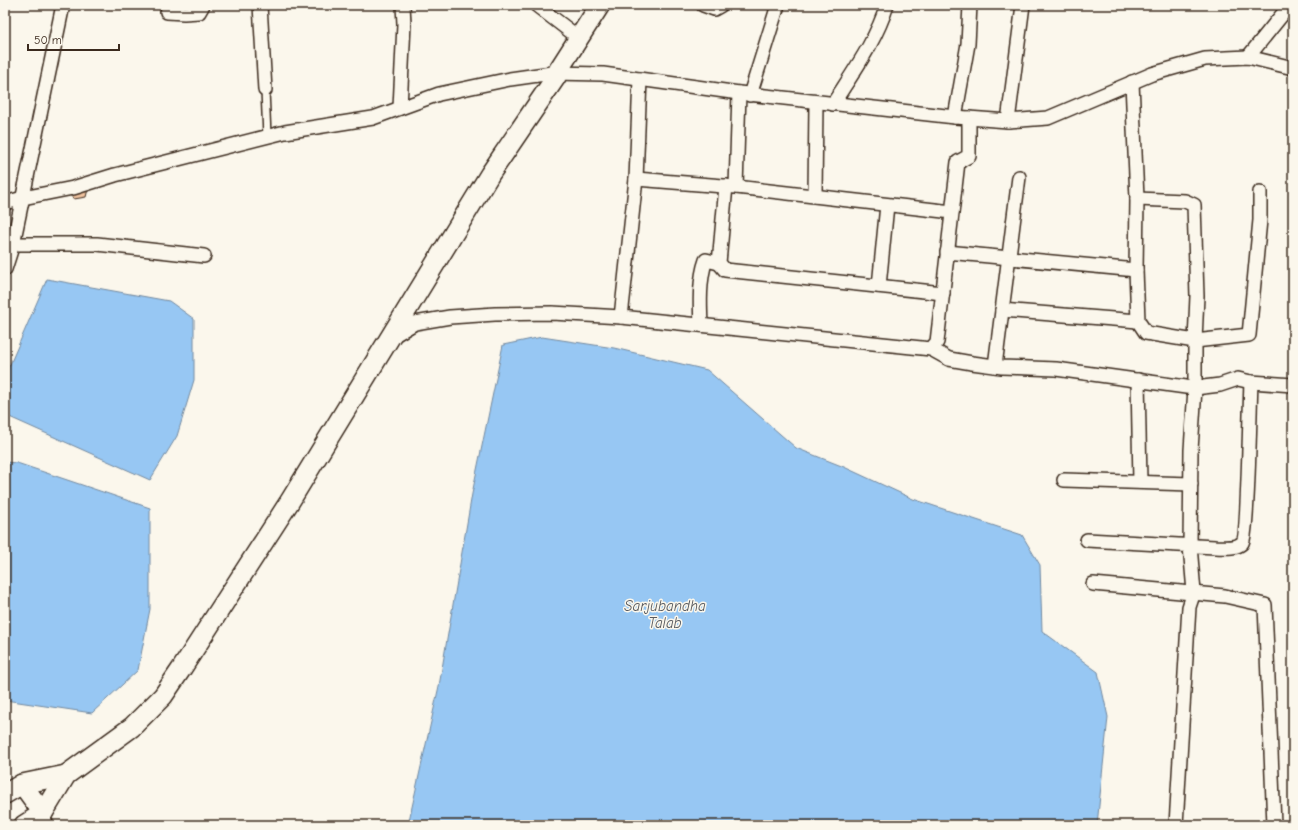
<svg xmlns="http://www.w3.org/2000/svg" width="1298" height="830" font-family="'Comic Neue',sans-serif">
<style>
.water{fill:#97c7f3;stroke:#72889e}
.building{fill:#f1c4a0;stroke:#3b2a1e}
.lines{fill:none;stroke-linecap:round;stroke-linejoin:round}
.lane-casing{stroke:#3b2a1e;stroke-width:10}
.street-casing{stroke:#3b2a1e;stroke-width:16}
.secondary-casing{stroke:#3b2a1e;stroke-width:22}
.lane{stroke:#fbf7ec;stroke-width:7}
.street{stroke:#fbf7ec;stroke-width:13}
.secondary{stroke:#fbf7ec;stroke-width:19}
.labels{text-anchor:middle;stroke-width:3;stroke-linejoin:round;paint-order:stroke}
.water-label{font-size:15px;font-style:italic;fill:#57595e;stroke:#fbf7ec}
</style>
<rect width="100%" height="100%" fill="#fbf7ec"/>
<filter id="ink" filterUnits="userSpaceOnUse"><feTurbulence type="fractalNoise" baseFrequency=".025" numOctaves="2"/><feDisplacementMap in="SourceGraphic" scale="8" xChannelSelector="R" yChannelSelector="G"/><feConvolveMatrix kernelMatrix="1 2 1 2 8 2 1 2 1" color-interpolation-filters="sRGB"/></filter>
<g filter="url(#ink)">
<!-- water -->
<g class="water">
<polygon points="47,279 169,301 194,319 194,380 177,436 150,480 5,415 5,376"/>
<polygon points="542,337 614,348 707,370 796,448 844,467 913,499 1022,535 1040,565 1042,631 1098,672 1108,717 1097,825 408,825 439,686 472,494 503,345"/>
<polygon points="5,462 17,463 150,508 150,609 138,670 92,713 5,700"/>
</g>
<!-- building -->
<polygon class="building" points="89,185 86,197 74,199 65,191"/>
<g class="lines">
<!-- lane casing -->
<g class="lane-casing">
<g id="lane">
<polyline points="265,90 267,136"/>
<polyline points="43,813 51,825"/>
</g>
</g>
<!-- street casing -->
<g class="street-casing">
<g id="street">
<polyline points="260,5 265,90"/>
<polyline points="536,5 579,38"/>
<polyline points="703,5 714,9 721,5"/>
<polyline points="167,12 184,13 199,12 203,5"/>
<polyline points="1248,57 1290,5"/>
<polyline points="1132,82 1137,199 1136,270 1138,321 1146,333 1195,341 1195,388 1191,450 1190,546 1194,592 1189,607 1176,825"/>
<polyline points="750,95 778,5"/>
<path d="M833 104C853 72 876 41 887 5"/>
<polyline points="400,108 404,24 403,5"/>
<polyline points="955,117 968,44 970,5"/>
<polyline points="1008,121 1023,5"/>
<polyline points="636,179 736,187 952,212"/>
<polyline points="726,186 719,263 725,270 943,293"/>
<polyline points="736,187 739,93"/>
<polyline points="815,196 816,102"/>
<polyline points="1137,199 1185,201 1194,205 1197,296 1195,341 1249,335 1260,220 1260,192"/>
<polyline points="5,203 23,198 73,188 115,175 285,132 373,118 439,94 510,79 552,73 603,74 739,93 955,117 1008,121 1048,118 1152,74 1205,59 1248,57 1293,68"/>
<polyline points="13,244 97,244 204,256"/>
<polyline points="947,252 1136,270"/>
<polyline points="5,269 13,244 63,5"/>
<polyline points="879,286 887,205"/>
<polyline points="1002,310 1138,321"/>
<polyline points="621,317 636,179 640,79"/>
<path d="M701 325C700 305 699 279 706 260L719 263"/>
<polyline points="393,336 415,323 450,317 495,314 552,313 621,317 931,349 949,359 972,363 1002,367 1056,369 1186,387 1195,388 1220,385 1238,379 1251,382 1293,385"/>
<polyline points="931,349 937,342 958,162 969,156 969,118"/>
<polyline points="995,366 1019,177"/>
<polyline points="1138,380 1140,482"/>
<polyline points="1064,480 1191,484"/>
<path d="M1087 540 1215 547C1222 547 1236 549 1242 543 1248 537 1250 401 1251 382"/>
<polyline points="1093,584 1225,596 1265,605 1274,825"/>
</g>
</g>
<!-- secondary casing -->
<g class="secondary-casing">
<g id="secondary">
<polyline points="22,784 43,813"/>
<polyline points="5,794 22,784 66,775"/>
<polyline points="24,825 43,813 66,775 132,727 163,696 182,668 290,501 490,174 541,99 556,77 559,69 600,5"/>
</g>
</g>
<!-- lane -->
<use href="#lane" class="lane"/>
<!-- street -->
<use href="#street" class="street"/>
<!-- secondary -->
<use href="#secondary" class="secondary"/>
</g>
</g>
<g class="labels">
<!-- water labels -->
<g class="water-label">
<text x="665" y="611">Sarjubandha<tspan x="665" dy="17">Talab</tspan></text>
</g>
</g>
<!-- margin -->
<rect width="1298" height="830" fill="none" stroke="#fbf7ec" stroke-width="20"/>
<rect x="10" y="10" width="1278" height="810" fill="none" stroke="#3b2a1e" stroke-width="1.5" filter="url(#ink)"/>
<!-- scale -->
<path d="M28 44v6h91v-6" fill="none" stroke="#3b2a1e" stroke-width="2"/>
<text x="34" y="44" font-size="12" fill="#3b2a1e" stroke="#fbf7ec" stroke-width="3" paint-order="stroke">50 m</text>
</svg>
